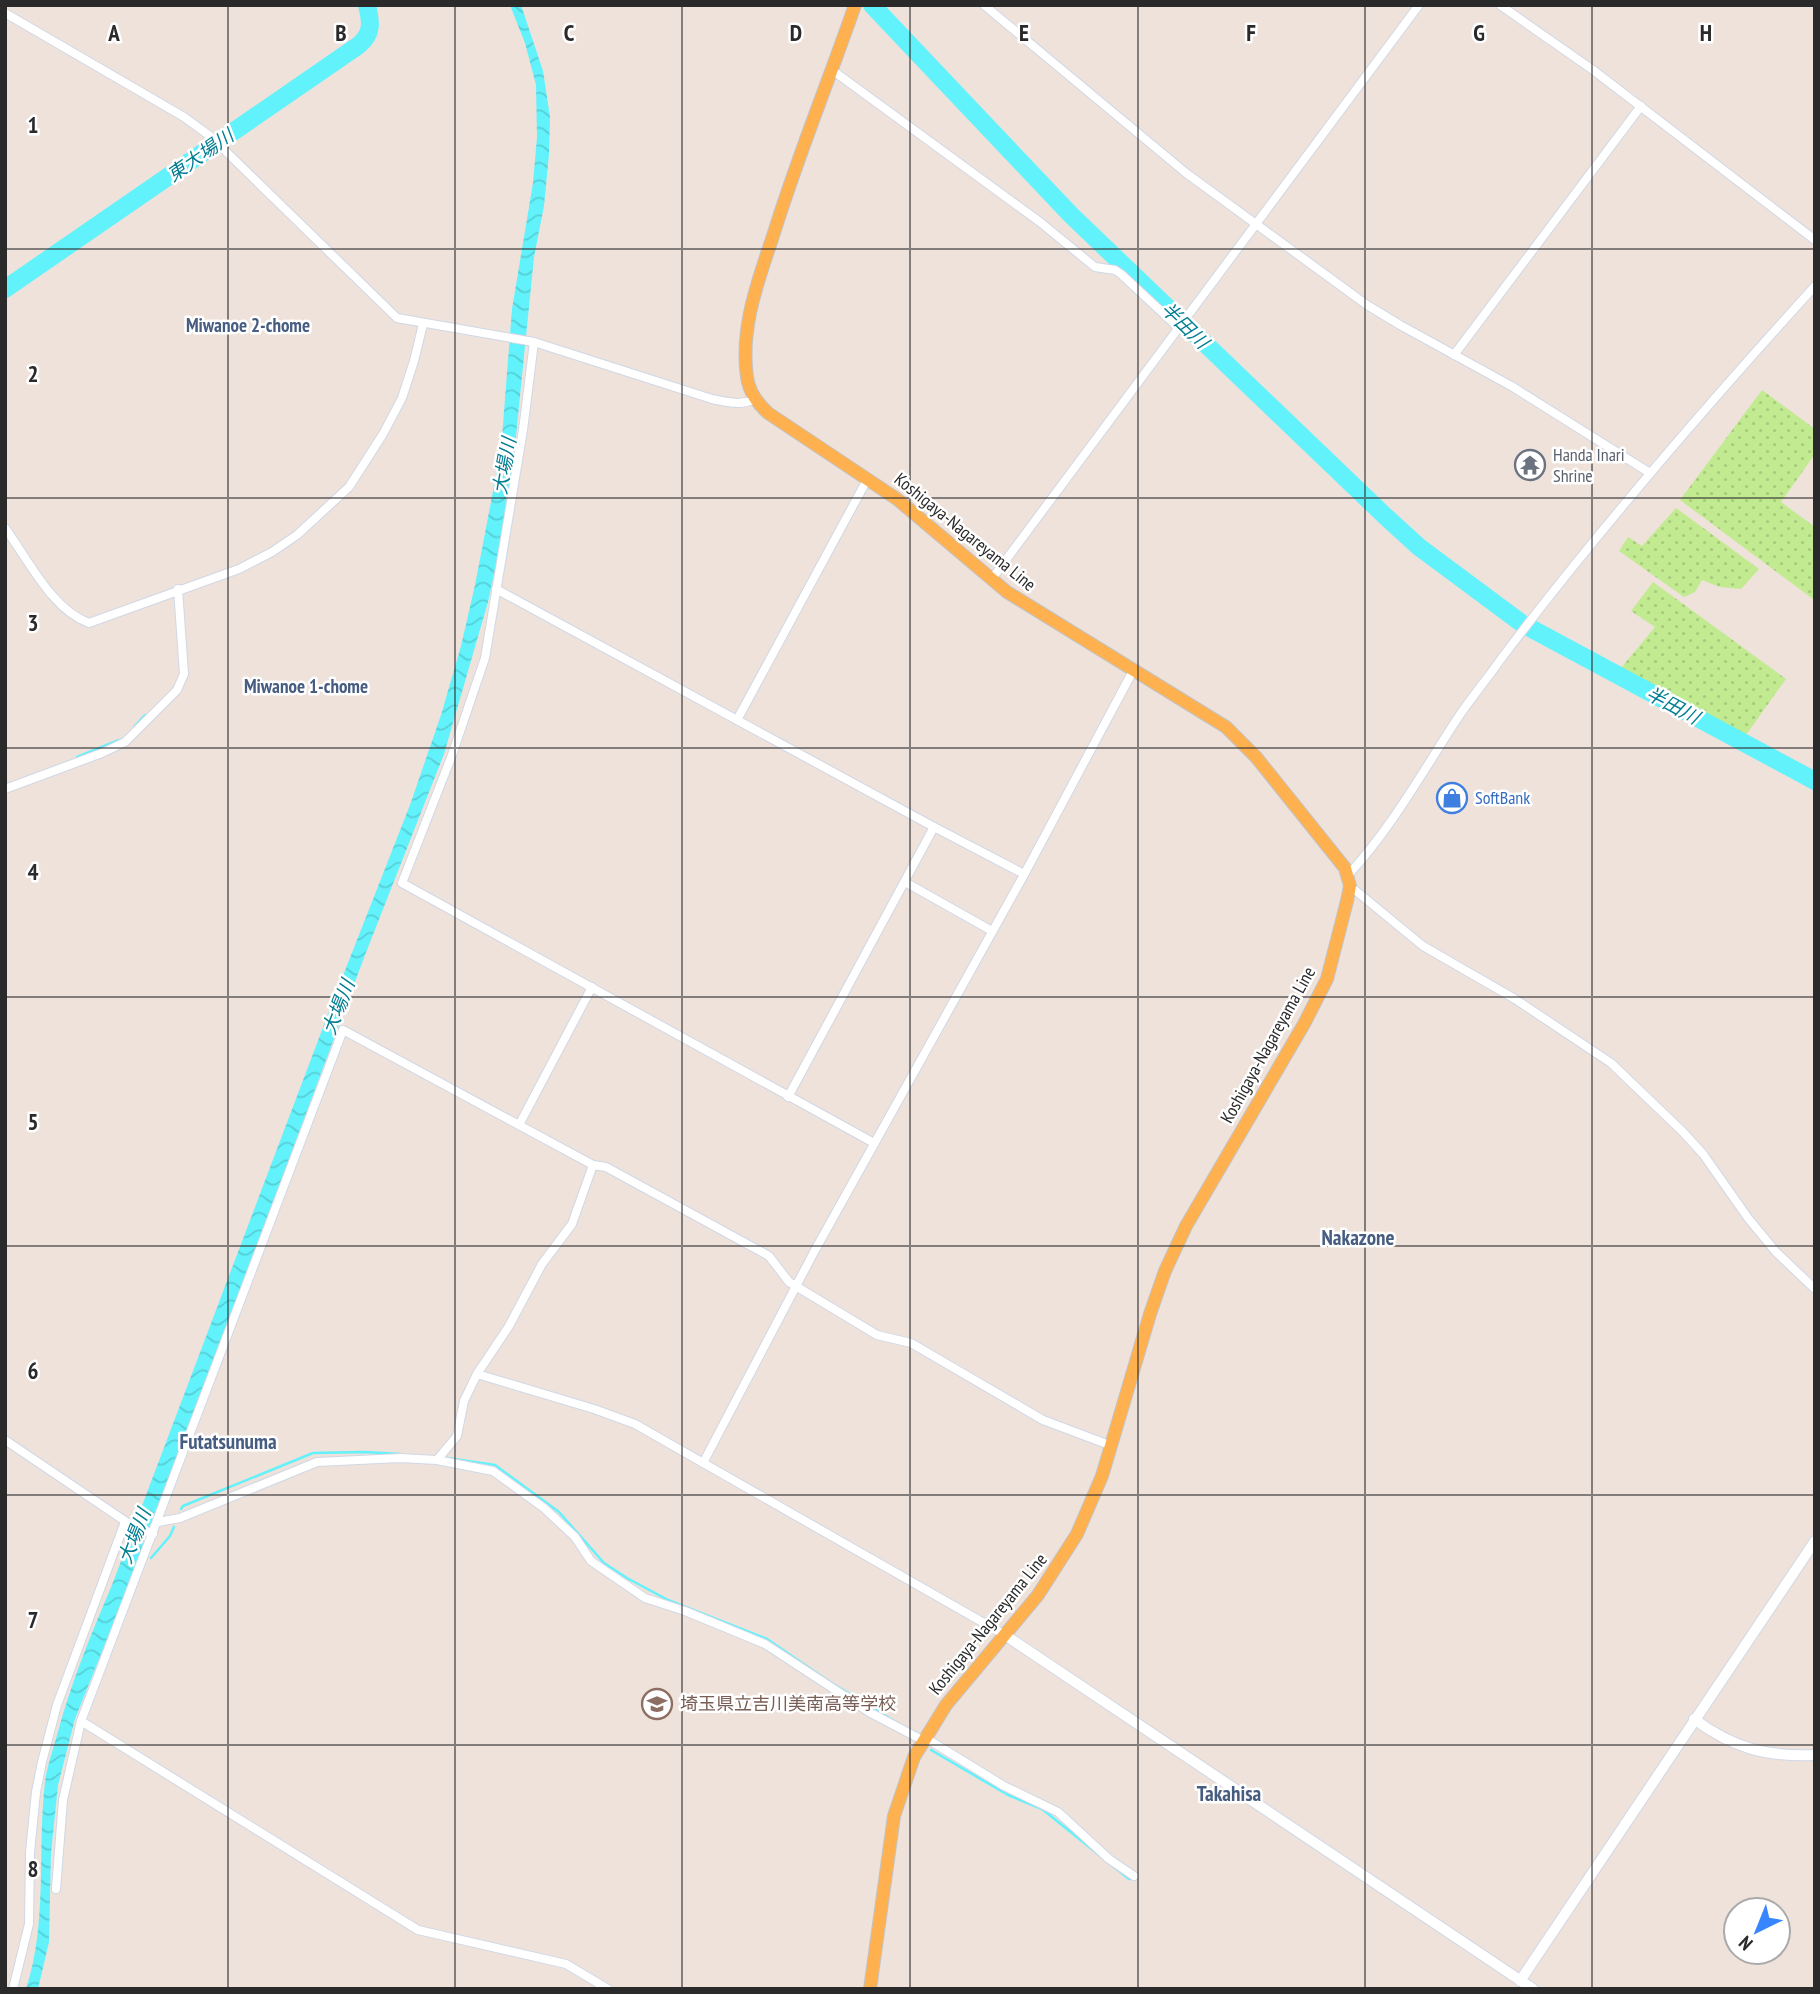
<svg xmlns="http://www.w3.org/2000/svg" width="1820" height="1994" font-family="'PT Sans Narrow','Noto Sans JP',sans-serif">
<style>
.grass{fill:url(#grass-dots)}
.water{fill:url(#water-waves)}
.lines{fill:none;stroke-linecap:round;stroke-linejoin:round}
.stream{stroke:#62f2fb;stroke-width:2.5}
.river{stroke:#62f2fb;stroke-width:18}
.minor-casing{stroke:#d0d8e5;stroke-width:10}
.tertiary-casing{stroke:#d0d8e5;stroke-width:12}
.primary-casing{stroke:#c3c3c3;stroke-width:14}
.minor{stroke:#fff;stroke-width:8}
.tertiary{stroke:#fff;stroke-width:10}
.primary{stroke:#ffb14f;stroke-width:12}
.grid{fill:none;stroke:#2a2a2a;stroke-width:2;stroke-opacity:0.55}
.labels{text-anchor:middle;stroke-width:5;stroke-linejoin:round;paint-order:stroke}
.worship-label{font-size:18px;fill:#5b616d;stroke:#fff;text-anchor:start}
.street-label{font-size:18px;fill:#2a2a2a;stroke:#fff}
.shop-label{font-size:18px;fill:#366cbe;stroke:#fff;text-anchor:start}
.education-label{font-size:18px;fill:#785e54;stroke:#fff;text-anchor:start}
.water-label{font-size:19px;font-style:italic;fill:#037e92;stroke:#fff}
.neighbourhood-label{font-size:19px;font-weight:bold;fill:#465c80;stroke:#fff}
.quarter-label{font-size:21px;font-weight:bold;fill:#465c80;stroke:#fff}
.grid-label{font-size:23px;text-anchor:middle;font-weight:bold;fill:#2a2a2a;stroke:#fff;stroke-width:5;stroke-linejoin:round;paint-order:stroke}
</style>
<defs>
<pattern id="grass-dots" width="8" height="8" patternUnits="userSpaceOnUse" patternTransform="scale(1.75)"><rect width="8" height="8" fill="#c2eb91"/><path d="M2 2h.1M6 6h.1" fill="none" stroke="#a7ca7d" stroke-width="1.8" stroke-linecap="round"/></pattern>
<pattern id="water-waves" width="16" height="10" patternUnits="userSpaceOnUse" patternTransform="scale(1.75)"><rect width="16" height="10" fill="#62f2fb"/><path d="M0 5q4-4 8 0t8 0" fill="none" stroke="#55d0d7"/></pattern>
</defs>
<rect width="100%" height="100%" fill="#eee2db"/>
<!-- grass -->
<g class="grass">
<polygon points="1762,390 1815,429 1815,454 1781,502 1815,527 1813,599 1680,500"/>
<polygon points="1676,508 1759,569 1741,589 1720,587 1702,580 1695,592 1684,597 1619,551 1628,537 1642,546"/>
<polygon points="1653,582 1786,679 1743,739 1620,669 1655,627 1631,611"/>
</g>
<!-- water -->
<path class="water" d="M510 5H521L543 71 550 117 549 154 544 206 534 257 509 505 488 602 444 754 365 955 157 1514 75 1719 58 1785 51 1853 49 1942 38 1989H26C48 1922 37 1851 45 1782 47 1766 53 1750 57 1735 71 1683 91 1634 112 1585L333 1001 410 805 441 715 461 646 475 585 501 450 512 309 533 183 537 137 536 85 525 43Z"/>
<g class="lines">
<!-- stream -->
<g class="stream">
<polyline points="134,727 145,715"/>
<polyline points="77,757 119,740"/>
<polyline points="441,1457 495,1465 559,1512 604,1563 627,1578 668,1600 767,1639 830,1682 899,1724"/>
<polyline points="181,1509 183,1506 313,1453 364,1452 400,1454"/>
<polyline points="151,1558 170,1536 174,1527"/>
<polyline points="931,1750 1008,1795 1042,1809 1129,1879"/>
</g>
<!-- river -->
<g class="river">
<polyline points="872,5 1071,215 1385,516 1419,547 1520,622"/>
<path d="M5 289 359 45C373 33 371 22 367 5"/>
<polyline points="1532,629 1815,781"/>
</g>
<!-- minor casing -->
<g class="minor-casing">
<g id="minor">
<polyline points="984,5 1186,173 1367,305 1400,325 1513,387 1650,473"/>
<polyline points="1500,5 1593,70 1815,240"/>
<path d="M5 13 184 117 210 136 397 318 534 342 712 399C727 402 740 406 756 399"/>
<polyline points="832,70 1040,222 1095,267 1115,270 1121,274 1179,328"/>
<polyline points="534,342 523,430 485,658 452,755 402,883 874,1143"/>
<polyline points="1454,355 1641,106"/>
<path d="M5 528C28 559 52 610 89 623L239 569 272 552 297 535 349 487 383 434 402 398 414 361 423 324"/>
<polyline points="991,580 1419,5"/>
<polyline points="496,589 934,827 1024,874"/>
<polyline points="737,720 868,478"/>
<polyline points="5,789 102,753 125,742 177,690 184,674 178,589"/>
<path d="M1348 875C1391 829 1423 771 1457 719 1471 698 1487 679 1501 659 1599 529 1706 406 1815 286"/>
<polyline points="905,882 992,931"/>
<polyline points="1350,886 1423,946 1515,999 1611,1063 1683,1132 1703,1154 1748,1218 1776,1252 1815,1289"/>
<polyline points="788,1097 934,827"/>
<polyline points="519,1125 592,987"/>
<polyline points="593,1165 572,1224 542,1264 509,1326 477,1374 594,1409 635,1424 1005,1635"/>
<polyline points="5,1440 128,1523 153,1534"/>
<polyline points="437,1460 457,1436 464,1401 477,1374"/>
<polyline points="703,1463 814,1252 1025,873 1134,669"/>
<polyline points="158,1522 180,1518 317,1462 400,1458 437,1460 493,1471 544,1508 575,1537 591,1561 645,1598 685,1611 765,1644 869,1712 922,1740"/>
<polyline points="81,1721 418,1930 566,1964 608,1989"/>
<polyline points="924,1737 1004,1786 1058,1812 1109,1859 1134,1876"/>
<polyline points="56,1889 63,1800 81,1721 343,1030 593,1165 606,1167 769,1256 789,1282 877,1335 911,1343 1043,1420 1112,1446"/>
<polyline points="13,1989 29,1924 30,1852 36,1792 42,1762 57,1705 125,1522"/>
</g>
</g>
<!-- tertiary casing -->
<g class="tertiary-casing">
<g id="tertiary">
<polyline points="1005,1635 1533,1989"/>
<path d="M1694 1719C1733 1748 1766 1757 1815 1755"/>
<polyline points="1520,1981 1815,1541"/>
</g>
</g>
<!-- primary casing -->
<g class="primary-casing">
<path id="primary" d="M855 5C828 83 797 158 773 236 758 281 740 328 747 377 749 391 757 403 768 413L897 499 1007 592 1226 727 1256 757 1345 868 1350 886 1347 901 1327 979 1304 1024 1186 1226 1165 1271 1150 1314 1102 1476 1077 1534 1038 1595 946 1705 914 1757 894 1816 870 1989"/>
</g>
<!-- minor -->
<use href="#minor" class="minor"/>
<!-- tertiary -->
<use href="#tertiary" class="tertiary"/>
<!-- primary -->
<use href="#primary" class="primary"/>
</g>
<!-- grid -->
<path class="grid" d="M228 5V1989M455 5V1989M682 5V1989M910 5V1989M1138 5V1989M1365 5V1989M1592 5V1989M5 249H1815M5 498H1815M5 748H1815M5 997H1815M5 1246H1815M5 1495H1815M5 1745H1815"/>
<!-- icons -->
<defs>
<g id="temple-ring" transform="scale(1.575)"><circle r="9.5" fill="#fff" stroke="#6b7280" stroke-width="1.5"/><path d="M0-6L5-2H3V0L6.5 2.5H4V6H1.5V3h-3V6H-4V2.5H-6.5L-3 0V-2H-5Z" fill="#6b7280"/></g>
<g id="shop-ring" transform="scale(1.575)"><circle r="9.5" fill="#fff" stroke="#3f7fe0" stroke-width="1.5"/><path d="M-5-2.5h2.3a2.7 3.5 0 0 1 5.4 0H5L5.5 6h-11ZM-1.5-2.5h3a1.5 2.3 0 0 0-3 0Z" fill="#3f7fe0"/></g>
<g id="school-ring" transform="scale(1.575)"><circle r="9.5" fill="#fff" stroke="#8d6e63" stroke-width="1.5"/><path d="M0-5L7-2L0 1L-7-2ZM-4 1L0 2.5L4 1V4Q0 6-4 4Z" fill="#8d6e63"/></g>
</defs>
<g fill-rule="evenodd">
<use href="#temple-ring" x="1530" y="465"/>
<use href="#shop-ring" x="1452" y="798"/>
<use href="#school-ring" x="657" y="1704"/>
</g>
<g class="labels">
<!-- worship labels -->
<g class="worship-label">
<text x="1553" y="461">Handa Inari<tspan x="1553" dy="21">Shrine</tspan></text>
</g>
<!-- street labels -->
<g class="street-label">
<text transform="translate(965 532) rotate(39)" y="6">Koshigaya-Nagareyama Line</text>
<text transform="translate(1268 1045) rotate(-61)" y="6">Koshigaya-Nagareyama Line</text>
<text transform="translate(988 1624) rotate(-51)" y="6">Koshigaya-Nagareyama Line</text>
</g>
<!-- shop labels -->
<g class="shop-label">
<text x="1475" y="804">SoftBank</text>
</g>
<!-- education labels -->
<g class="education-label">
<text x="680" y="1710">埼玉県立吉川美南高等学校</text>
</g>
<!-- water labels -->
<g class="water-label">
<text transform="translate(200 155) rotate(-35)" y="7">東大場川</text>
<text transform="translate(1185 325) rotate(44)" y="7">半田川</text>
<text transform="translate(504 466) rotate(-80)" y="7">大場川</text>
<text transform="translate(1673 705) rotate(28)" y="7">半田川</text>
<text transform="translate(338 1007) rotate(-69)" y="7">大場川</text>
<text transform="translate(134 1536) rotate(-69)" y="7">大場川</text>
</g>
<!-- neighbourhood labels -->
<g class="neighbourhood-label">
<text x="248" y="332">Miwanoe 2-chome</text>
<text x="306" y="693">Miwanoe 1-chome</text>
</g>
<!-- quarter labels -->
<g class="quarter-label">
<text x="1358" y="1245">Nakazone</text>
<text x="228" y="1449">Futatsunuma</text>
<text x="1229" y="1801">Takahisa</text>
</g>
</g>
<g class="grid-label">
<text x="114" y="41">A</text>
<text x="341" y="41">B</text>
<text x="569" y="41">C</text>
<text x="796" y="41">D</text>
<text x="1024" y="41">E</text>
<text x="1251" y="41">F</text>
<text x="1479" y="41">G</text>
<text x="1706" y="41">H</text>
<text x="33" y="133">1</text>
<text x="33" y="382">2</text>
<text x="33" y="631">3</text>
<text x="33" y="880">4</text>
<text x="33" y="1130">5</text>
<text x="33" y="1379">6</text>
<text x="33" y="1628">7</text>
<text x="33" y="1877">8</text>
</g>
<!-- border -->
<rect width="1820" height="1994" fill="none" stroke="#2a2a2a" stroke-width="14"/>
<!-- north arrow -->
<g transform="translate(1757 1931) rotate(223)"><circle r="33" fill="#ffffff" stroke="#aaaaaa" stroke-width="2"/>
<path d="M0-5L12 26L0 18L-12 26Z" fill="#3785ff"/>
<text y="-10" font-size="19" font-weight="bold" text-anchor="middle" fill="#2a2a2a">N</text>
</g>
</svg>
